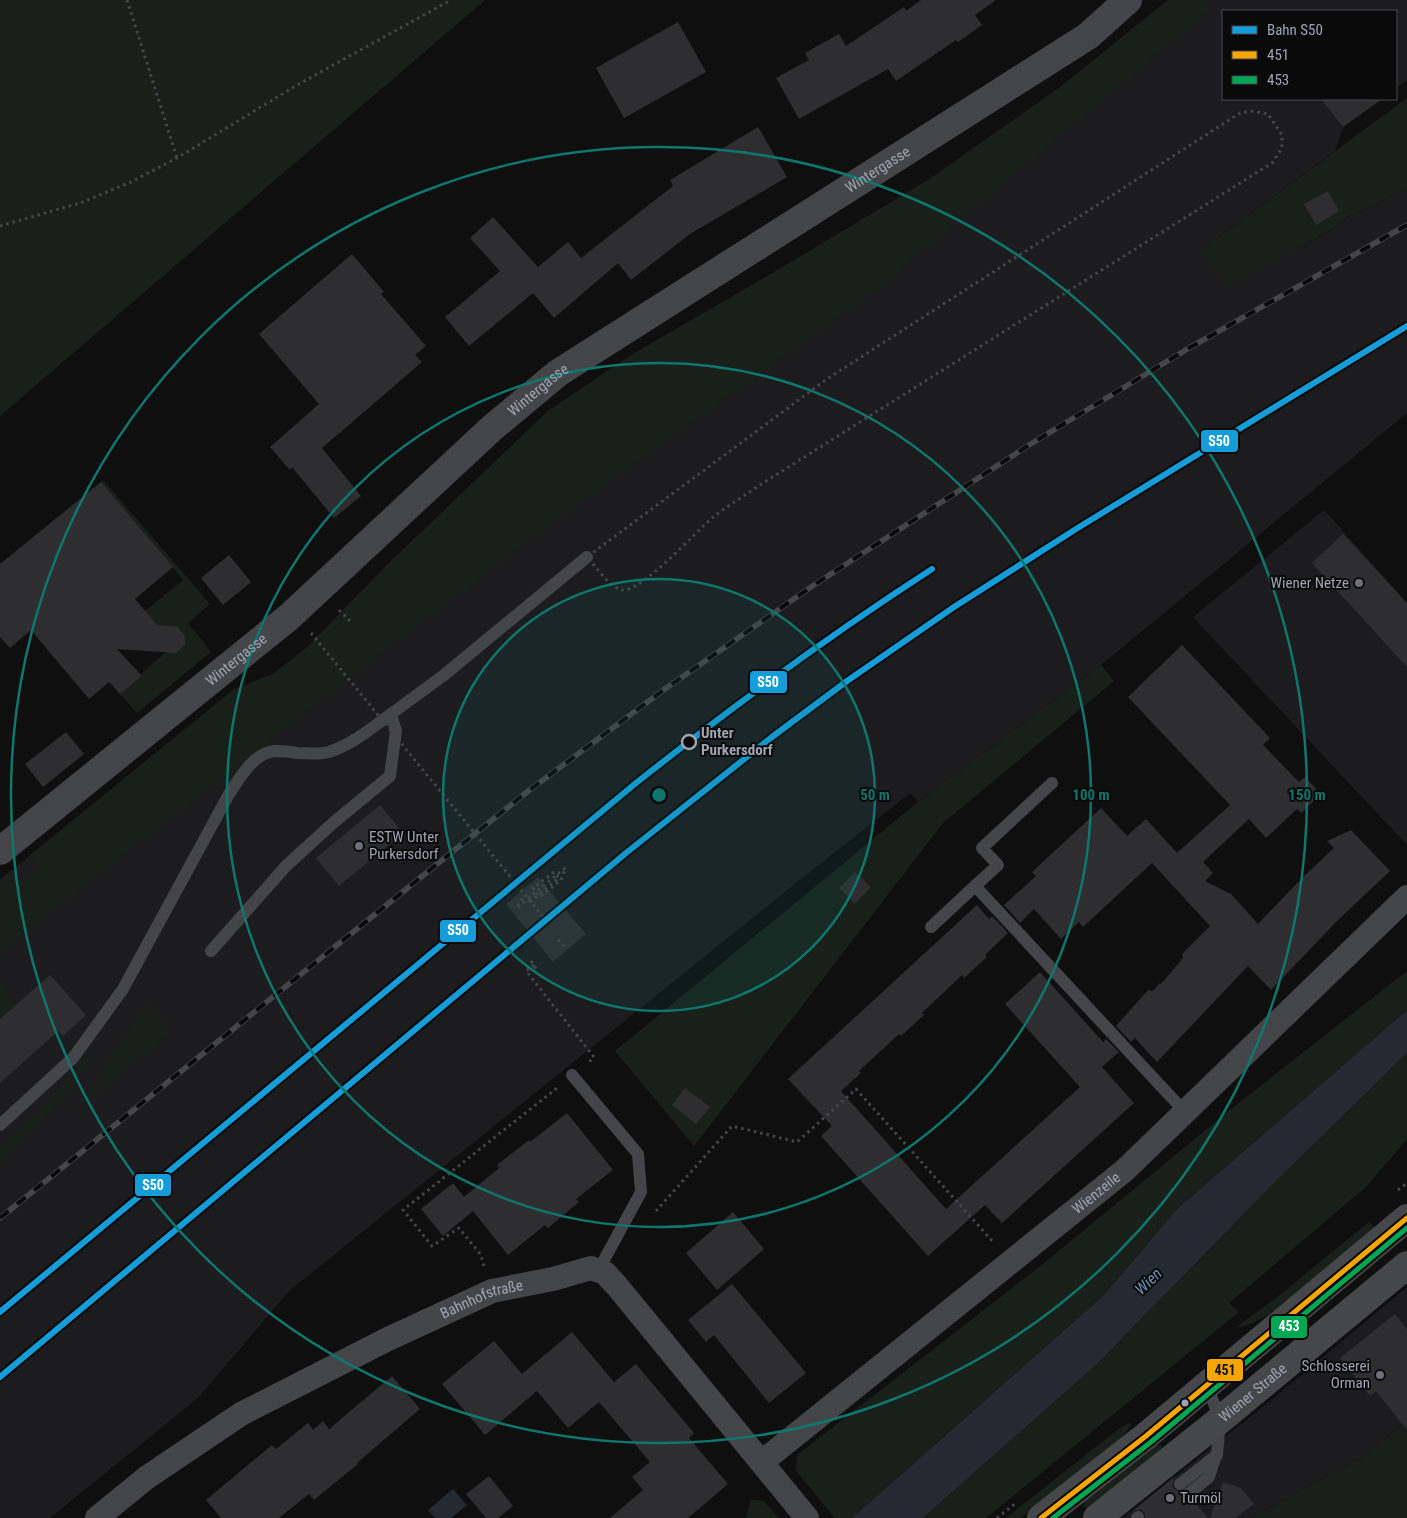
<svg xmlns="http://www.w3.org/2000/svg" width="1407" height="1518" font-family="'Roboto Condensed',sans-serif">
<style>
.built{fill:#1c1c1e}
.green{fill:#19201a}
.water{fill:#232a31}
.building{fill:#2e2e31}
.lines{fill:none;stroke-linecap:round;stroke-linejoin:round}
.path{stroke:#45464b;stroke-width:3;stroke-dasharray:2.5 4;stroke-linecap:butt}
.service{stroke:#444549;stroke-width:12}
.minor{stroke:#444549;stroke-width:24}
.tertiary{stroke:#444549;stroke-width:28}
.primary{stroke:#46474b;stroke-width:28}
.rail-casing{stroke:#444649;stroke-width:5.5}
.rail{stroke:#0a0a0b;stroke-width:4;stroke-dasharray:11;stroke-linecap:butt}
.path-bridge{stroke:#45464b;stroke-width:3;stroke-dasharray:2.5 4;stroke-linecap:butt}
.bus-1-casing{stroke:#0a0a0b;stroke-width:9}
.bus-2-casing{stroke:#0a0a0b;stroke-width:9}
.bus-1{stroke:#f7a600;stroke-width:5}
.bus-2{stroke:#00a651;stroke-width:5}
.rail-1-casing{stroke:#0a0a0b;stroke-width:10}
.rail-1{stroke:#159dd9;stroke-width:6}
.ring{fill:none;stroke:#0f766e;stroke-width:2.5}
.poi-dot{fill:#6d7079;stroke:#0a0a0b;stroke-width:2}
.stop-dot{fill:#0a0a0b;stroke:#9fa4b2;stroke-width:2.5}
.bus-dot{fill:#9fa4b2;stroke:#0a0a0b;stroke-width:2}
.labels{text-anchor:middle;stroke-width:4;stroke-linejoin:round;paint-order:stroke}
.street-label{font-size:15px;fill:#9fa4b2;stroke:#0a0a0b}
.poi-label{font-size:15px;fill:#9fa4b2;stroke:#0a0a0b;text-anchor:end}
.stop-label{font-size:15px;font-weight:bold;fill:#9fa4b2;stroke:#0a0a0b;text-anchor:start}
.water-label{font-size:16px;font-style:italic;fill:#7391b1;stroke:#0a0a0b}
.centre{fill:#0f766e;stroke:#0a0a0b;stroke-width:2.5}
.ring-label{font-size:15px;text-anchor:middle;font-weight:bold;fill:#0f766e;stroke:#0a0a0b;stroke-width:4;stroke-linejoin:round;paint-order:stroke}
.line-badge{stroke:#0a0a0b;stroke-width:2}
.badge-label{font-size:14px;text-anchor:middle;font-weight:bold;fill:#fff}
.pale-badge-label{font-size:14px;text-anchor:middle;font-weight:bold;fill:#111}
</style>
<rect width="100%" height="100%" fill="#0f0f10"/>
<!-- built -->
<g class="built">
<polygon points="1168,0 1407,0 1407,80 1396,88 1396,11 1223,11 1223,99 1382,99 1343,127 1335,151 1200,251 1310,242 1338,226 1347,217 1376,204 1407,187 1407,413 1101,665 918,802 910,793 801,879 289,1291 198,1398 50,1518 0,1518 0,880 233,690 273,674 306,648 393,559 548,411 633,354 776,271 928,180 1059,88"/>
<polygon points="1324,510 1407,603 1407,845 1193,617"/>
<polygon points="1407,1287 1407,1420 1369,1453 1251,1518 1123,1518 1264,1406"/>
</g>
<!-- green -->
<g class="green">
<polygon points="0,0 485,0 0,416"/>
<polygon points="1168,0 1198,0 1211,9 876,290 536,535 316,704 37,923 0,955 0,880 11,870 21,882 39,867 30,855 233,690 273,674 306,648 393,559 548,411 633,354 776,271 928,180 1059,88"/>
<polygon points="1407,98 1407,187 1376,204 1347,217 1338,226 1228,287 1200,251"/>
<polygon points="103,480 210,604 188,623 211,652 137,713 120,694 142,676 141,674 166,652 185,645 185,636 178,627 162,632 145,611 183,580 101,482"/>
<polygon points="1101,665 1114,681 943,823 694,1146 615,1051 918,802"/>
<polygon points="1407,971 1407,1010 1177,1209 1103,1296 852,1518 835,1518 796,1471 797,1455 1038,1268 1236,1105"/>
<polygon points="0,983 17,1004 0,1019"/>
<polygon points="149,1003 172,1032 72,1113 103,1071 142,1009"/>
<polygon points="110,1036 64,1097 0,1165 0,1148 32,1117"/>
<polygon points="1407,1053 1407,1139 1366,1187 1229,1303 1239,1312 986,1518 923,1518 1098,1363 1277,1180"/>
<path d="M1369 1222 1375 1228C1341 1257 1277 1321 1235 1328L1276 1298Z"/>
<polygon points="1407,1420 1407,1518 1251,1518 1369,1453"/>
<polygon points="1129,1423 1131,1424 1122,1438 1020,1518 1006,1518 1116,1431"/>
<polygon points="1156,1445 1161,1446 1163,1450 1089,1509 1085,1507 1084,1504 1085,1501"/>
<polygon points="751,1500 764,1501 779,1518 746,1518"/>
</g>
<!-- water -->
<g class="water">
<polygon points="1407,1010 1407,1053 1277,1180 1098,1363 923,1518 852,1518 1103,1296 1177,1209"/>
<polygon points="453,1489 467,1505 451,1518 435,1518 428,1510"/>
</g>
<!-- building -->
<g class="building">
<polygon points="921,0 996,0 975,15 982,25 958,42 956,40 896,81 888,69 799,119 776,78 809,60 805,53 839,34 846,46 904,7 906,11"/>
<polygon points="678,22 706,72 624,118 596,68"/>
<polygon points="1321,99 1382,99 1343,127"/>
<polygon points="758,127 787,177 690,234 631,280 618,263 554,318 533,293 469,346 445,317 500,271 470,238 493,217 538,267 568,242 581,258 673,186 670,180"/>
<polygon points="1328,191 1339,211 1316,225 1304,204"/>
<polygon points="352,254 384,292 381,294 426,346 415,355 422,362 322,448 361,496 334,518 292,467 290,470 270,447 319,404 259,334"/>
<polygon points="101,482 173,567 135,599 157,625 178,627 185,636 185,645 176,653 117,649 142,676 120,694 109,682 89,699 31,630 10,648 0,637 0,564"/>
<polygon points="1343,534 1407,603 1407,667 1312,563"/>
<polygon points="229,555 251,582 223,605 201,578"/>
<polygon points="1182,645 1270,738 1263,745 1299,782 1305,777 1321,794 1301,813 1297,809 1266,838 1249,819 1203,862 1213,873 1205,881 1231,894 1258,924 1300,880 1334,848 1327,841 1351,830 1390,871 1338,920 1271,990 1248,966 1157,1062 1135,1038 1131,1042 1116,1026 1148,990 1153,991 1160,983 1161,984 1183,958 1182,954 1210,926 1152,863 1083,927 1079,922 1061,939 1034,909 1020,923 1004,905 1036,876 1032,872 1101,808 1127,836 1146,819 1177,853 1230,805 1128,697"/>
<polygon points="66,732 84,754 43,787 25,764"/>
<polygon points="380,805 403,833 339,886 316,858"/>
<polygon points="855,872 871,887 855,904 839,888"/>
<polygon points="538,877 586,934 553,962 506,904"/>
<polygon points="977,905 989,919 992,916 1008,933 985,955 987,957 964,978 962,975 922,1013 924,1015 901,1036 899,1034 859,1071 861,1073 841,1091 946,1209 1080,1087 1005,1004 1040,972 1103,1042 1106,1039 1119,1052 1102,1067 1134,1103 1002,1223 985,1205 928,1256 821,1136 832,1126 788,1079"/>
<polygon points="50,975 86,1015 63,1036 58,1031 0,1083 0,1019"/>
<polygon points="685,1088 710,1107 696,1124 672,1105"/>
<polygon points="567,1113 613,1170 576,1199 579,1202 548,1228 545,1225 508,1255 473,1211 443,1236 421,1209 453,1183 464,1197 499,1168 497,1165 529,1140 530,1142"/>
<polygon points="733,1212 764,1249 717,1290 686,1253"/>
<polygon points="732,1284 806,1373 769,1403 714,1335 706,1342 688,1320"/>
<polygon points="1395,1314 1407,1329 1407,1430 1376,1391 1370,1396 1340,1358"/>
<polygon points="572,1332 614,1382 636,1364 694,1433 689,1438 728,1484 688,1518 610,1518 643,1490 632,1477 650,1462 599,1402 568,1428 537,1391 485,1435 442,1384 494,1341 522,1374"/>
<polygon points="392,1376 420,1409 357,1463 358,1464 314,1500 309,1494 279,1518 221,1518 206,1500 272,1445 276,1449 308,1423 313,1430 323,1421 329,1429"/>
<polygon points="489,1476 513,1506 498,1518 486,1518 466,1494"/>
<polygon points="1174,1477 1172,1486 1174,1489 1180,1492 1182,1499 1189,1502 1193,1500 1208,1518 1146,1518 1144,1512 1141,1509 1133,1511"/>
<polygon points="1223,1482 1241,1488 1254,1504 1235,1518 1210,1518"/>
</g>
<g class="lines">
<!-- path -->
<g class="path">
<polyline points="127,0 177,158"/>
<path d="M1251 111 1268 114 1282 135V148L1272 163 760 485C744 496 727 506 712 518 695 533 643 590 623 590 611 590 595 565 587 557L827 379 1240 113Z"/>
<polyline points="0,226 80,203 131,182 177,158 297,85 451,0"/>
<polyline points="339,610 352,623"/>
<polyline points="530,902 559,878 554,872 533,888 540,897 561,880 566,867"/>
<polyline points="518,906 519,902 526,896"/>
<polyline points="518,907 565,868"/>
<polyline points="558,940 566,948"/>
<polyline points="531,961 537,970"/>
<polyline points="534,965 526,971 594,1057 589,1062"/>
<polyline points="1398,1190 1407,1183"/>
<polyline points="656,1211 732,1126 797,1142 856,1089 994,1243"/>
<polyline points="484,1266 481,1255 459,1228 432,1246 403,1210 557,1088"/>
<polyline points="997,1518 1016,1503"/>
</g>
<!-- service -->
<g class="service">
<polyline points="1052,783 982,848 998,865 975,886 1185,1112"/>
<polyline points="931,927 975,886"/>
<polyline points="211,951 286,866 333,823 390,776 396,731 391,714 444,675 587,557"/>
<polyline points="572,1075 638,1154 641,1192 598,1271"/>
<path d="M0 1125 73 1058 123 989 229 794C240 778 253 753 275 751 283 751 291 752 298 753 308 753 319 755 329 752 351 745 372 728 391 714"/>
<polyline points="1180,1484 1217,1455 1220,1420 1207,1385"/>
<polyline points="1188,1494 1209,1477 1216,1455"/>
<polyline points="1137,1518 1138,1517"/>
</g>
<!-- minor -->
<g class="minor">
<path id="s1" d="M762 1462 1125 1170 1407 897"/>
<path id="s2" d="M97 1518 146 1478 241 1414 388 1339 492 1291 553 1279 591 1268 605 1273 617 1286 807 1518"/>
</g>
<!-- tertiary -->
<path class="tertiary" id="s3" d="M0 851 289 617 492 428 558 373 1088 36 1128 0"/>
<!-- primary -->
<g class="primary">
<polyline points="1041,1518 1146,1436 1407,1218"/>
<path id="s4" d="M1097 1518 1220 1420 1407 1265"/>
</g>
<!-- rail casing -->
<g class="rail-casing">
<polyline id="rail" points="0,1218 431,869 527,792 665,689 811,587 1029,445 1189,348 1407,225"/>
</g>
<!-- rail -->
<use href="#rail" class="rail"/>
<!-- path-bridge -->
<polyline class="path-bridge" points="311,633 548,923"/>
<!-- bus-1 casing -->
<g class="bus-1-casing">
<polyline id="bus-1" points="1041,1518 1146,1436 1407,1218"/>
</g>
<!-- bus-2 casing -->
<g class="bus-2-casing">
<polyline id="bus-2" points="1053,1518 1151,1442 1407,1228"/>
</g>
<!-- bus-1 -->
<use href="#bus-1" class="bus-1"/>
<!-- bus-2 -->
<use href="#bus-2" class="bus-2"/>
<!-- rail-1 casing -->
<g class="rail-1-casing">
<g id="rail-1">
<path d="M0 1312 636 783C732 707 830 635 932 569"/>
<polyline points="0,1377 626,853 772,737 847,681 954,607 1076,529 1407,326"/>
</g>
</g>
<!-- rail-1 -->
<use href="#rail-1" class="rail-1"/>
</g>
<!-- distance rings -->
<circle cx="659" cy="795" r="216" fill="#0f766e" fill-opacity=".12"/>
<g class="ring">
<circle cx="659" cy="795" r="216"/>
<circle cx="659" cy="795" r="432"/>
<circle cx="659" cy="795" r="648"/>
</g>
<!-- markers -->
<g class="poi-dot">
<circle cx="1359" cy="583" r="5"/>
<circle cx="359" cy="846" r="5"/>
<circle cx="1380" cy="1375" r="5"/>
<circle cx="1170" cy="1498" r="5"/>
</g>
<circle class="stop-dot" cx="689" cy="742" r="7"/>
<circle class="bus-dot" cx="1185" cy="1403" r="4.5"/>
<g class="labels">
<!-- street labels -->
<g class="street-label">
<text dy="5" stroke="none"><textPath href="#s3" startOffset="1114">Wintergasse</textPath></text>
<text dy="5" stroke="none"><textPath href="#s3" startOffset="709">Wintergasse</textPath></text>
<text dy="5" stroke="none"><textPath href="#s3" startOffset="304">Wintergasse</textPath></text>
<text dy="5" stroke="none"><textPath href="#s1" startOffset="429">Wienzeile</textPath></text>
<text dy="5" stroke="none"><textPath href="#s2" startOffset="445">Bahnhofstraße</textPath></text>
<text dy="5" stroke="none"><textPath href="#s4" startOffset="200">Wiener Straße</textPath></text>
</g>
<!-- poi labels -->
<g class="poi-label">
<text x="1349" y="588">Wiener Netze</text>
<text x="369" y="842" text-anchor="start">ESTW Unter<tspan x="369" dy="17">Purkersdorf</tspan></text>
<text x="1370" y="1371">Schlosserei<tspan x="1370" dy="17">Orman</tspan></text>
<text x="1180" y="1503" text-anchor="start">Turmöl</text>
</g>
<!-- stop labels -->
<g class="stop-label">
<text x="701" y="738">Unter<tspan x="701" dy="17">Purkersdorf</tspan></text>
</g>
<!-- water labels -->
<g class="water-label">
<text transform="translate(1148 1281) rotate(-44)" y="6">Wien</text>
</g>
</g>
<circle cx="659" cy="795" r="8" class="centre"/>
<g class="ring-label">
<text x="875" y="800">50 m</text>
<text x="1091" y="800">100 m</text>
<text x="1307" y="800">150 m</text>
</g>
<g class="line-badge">
<rect x="1200" y="429" width="39" height="24" rx="5" fill="#159dd9"/>
<rect x="749" y="670" width="39" height="24" rx="5" fill="#159dd9"/>
<rect x="439" y="919" width="38" height="24" rx="5" fill="#159dd9"/>
<rect x="134" y="1173" width="38" height="24" rx="5" fill="#159dd9"/>
<rect x="1270" y="1315" width="38" height="24" rx="5" fill="#00a651"/>
<rect x="1206" y="1358" width="38" height="24" rx="5" fill="#f7a600"/>
</g>
<g class="badge-label">
<text x="1219" y="446">S50</text>
<text x="768" y="687">S50</text>
<text x="458" y="935">S50</text>
<text x="153" y="1190">S50</text>
<text x="1289" y="1331">453</text>
</g>
<g class="pale-badge-label">
<text x="1225" y="1375">451</text>
</g>
<!-- legend -->
<rect x="1222" y="10" width="175" height="90" fill="#0a0a0b" stroke="#46484e"/>
<rect x="1232" y="26" width="25" height="8" fill="#159dd9" stroke="#46484e"/>
<text x="1267" y="35" font-size="15" fill="#9fa4b2">Bahn S50</text>
<rect x="1232" y="51" width="25" height="8" fill="#f7a600" stroke="#46484e"/>
<text x="1267" y="60" font-size="15" fill="#9fa4b2">451</text>
<rect x="1232" y="76" width="25" height="8" fill="#00a651" stroke="#46484e"/>
<text x="1267" y="85" font-size="15" fill="#9fa4b2">453</text>
</svg>
